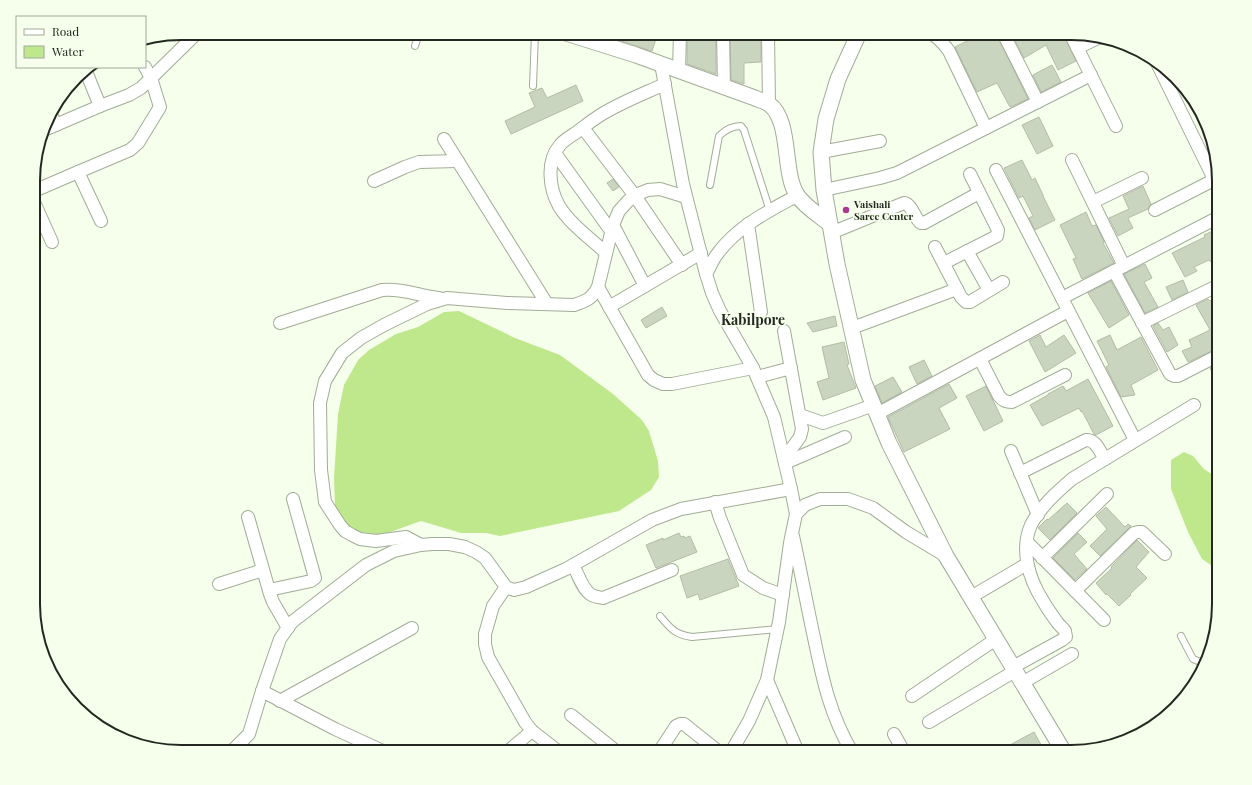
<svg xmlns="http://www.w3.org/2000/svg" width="1252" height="785" font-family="'Playfair Display',serif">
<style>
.water{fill:#bfe88d}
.building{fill:#cad5bf;stroke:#b2bca7}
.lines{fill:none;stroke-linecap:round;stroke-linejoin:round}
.service-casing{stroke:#a1ac96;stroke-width:8}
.minor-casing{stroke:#a1ac96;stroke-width:14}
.tertiary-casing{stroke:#a1ac96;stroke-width:17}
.service{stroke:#fff;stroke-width:6}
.minor{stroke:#fff;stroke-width:12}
.tertiary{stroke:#fff;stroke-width:15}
.poi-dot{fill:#ac3891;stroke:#f6ffec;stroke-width:1.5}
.labels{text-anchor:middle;stroke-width:3.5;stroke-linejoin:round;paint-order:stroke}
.poi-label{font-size:10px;font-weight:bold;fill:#242820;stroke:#f6ffec;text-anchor:start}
.district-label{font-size:14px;font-weight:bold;fill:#242820;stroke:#f6ffec}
.rim{fill:none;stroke:#242820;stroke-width:2}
</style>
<rect width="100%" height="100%" fill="#f6ffec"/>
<!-- water -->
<g class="water">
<polygon points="459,311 515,338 560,355 613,394 642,420 649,431 658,461 659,477 651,490 619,511 500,536 486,533 461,533 421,521 382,535 353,531 347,527 335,508 334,478 338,414 344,385 358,360 369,350 396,334 418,327 444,312"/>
<polygon points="1184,452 1193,456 1204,469 1219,479 1219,568 1214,567 1202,559 1188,532 1171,489 1171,460"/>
</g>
<!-- building -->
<g class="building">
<polygon points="624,33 658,33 652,51 621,41"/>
<polygon points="687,33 716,33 716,74 687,64"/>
<polygon points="730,33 745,33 745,34 761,33 761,62 744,63 744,84 731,80"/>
<polygon points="973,33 996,33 1028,99 1010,107 997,83 977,92 955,47 975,37"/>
<polygon points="1024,33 1063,33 1076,61 1058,70 1046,45 1024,58 1014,38"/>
<polygon points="1052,65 1061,82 1041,92 1033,75"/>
<polygon points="576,85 583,101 511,134 505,121 535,107 529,93 542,88 547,98"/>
<polygon points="1039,117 1053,146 1037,154 1022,125"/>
<polygon points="1022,160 1032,180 1035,178 1043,195 1043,196 1055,220 1035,230 1029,218 1033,216 1023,196 1019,198 1004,168"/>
<polygon points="613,179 619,187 613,191 607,183"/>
<polygon points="1143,186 1151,204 1148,209 1128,218 1133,228 1118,236 1109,218 1129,209 1123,196"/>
<polygon points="1086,212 1092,226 1096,225 1104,242 1103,243 1114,263 1082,279 1073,259 1076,258 1060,225"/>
<polygon points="1215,230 1219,238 1219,271 1209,260 1194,267 1197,271 1185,277 1172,253 1205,237 1204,235"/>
<polygon points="1145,264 1152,278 1144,282 1158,307 1145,313 1124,274"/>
<polygon points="1183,280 1188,292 1172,300 1166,287"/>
<polygon points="1111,281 1129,315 1109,328 1088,293"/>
<polygon points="1219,296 1219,348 1188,362 1182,351 1192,347 1189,340 1210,330 1196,305 1208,299 1210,301"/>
<polygon points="662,307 667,316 646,328 641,320"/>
<polygon points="835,316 837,326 813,332 807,323"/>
<polygon points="1158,323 1163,330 1169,327 1178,345 1167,352 1153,326"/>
<polygon points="1040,335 1046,347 1064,335 1076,353 1045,372 1029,341"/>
<polygon points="1110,335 1117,350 1141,337 1158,370 1131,385 1135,395 1121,397 1106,367 1109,365 1097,341"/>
<polygon points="844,342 849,364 847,365 856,388 823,400 817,382 829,378 822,347"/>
<polygon points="924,360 932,376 917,384 909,367"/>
<polygon points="1219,364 1219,386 1210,368"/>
<polygon points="893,377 902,392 882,403 875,386"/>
<polygon points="1088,379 1113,426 1096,435 1094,434 1082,411 1081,412 1079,408 1042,426 1030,405 1048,395 1048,394 1063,386 1066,391"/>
<polygon points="949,384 957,398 939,408 950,429 904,452 888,417"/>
<polygon points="986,386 1003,421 984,431 966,396"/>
<polygon points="1067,503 1077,513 1050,540 1038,528 1047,519 1048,520"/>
<polygon points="1106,507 1125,527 1128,524 1131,526 1100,556 1090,546 1107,529 1096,516"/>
<polygon points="679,533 681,537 684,536 685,538 690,536 697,552 656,568 646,545 663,538 663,540"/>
<polygon points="1078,533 1087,542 1074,554 1087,569 1075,580 1053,558"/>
<polygon points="1137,540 1149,552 1136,567 1147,578 1130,594 1131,595 1119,606 1107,594 1106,595 1096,583 1112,568 1111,567"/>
<polygon points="728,559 739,586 700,600 698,594 687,598 680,576"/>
<polygon points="1034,732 1045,752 997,752"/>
</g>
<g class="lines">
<!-- service casing -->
<g class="service-casing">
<g id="service">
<polyline points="415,46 419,33"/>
<polyline points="533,86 535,33"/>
<path d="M710 185 719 136C725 130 732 126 741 126L744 130 770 211"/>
<path d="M660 616C671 629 674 634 692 637L778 629"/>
<polyline points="1181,636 1193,659 1205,664"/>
</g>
</g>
<!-- minor casing -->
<g class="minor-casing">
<g id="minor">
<polyline points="723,33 724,87"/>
<polyline points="768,33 769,105"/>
<path d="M930 33C938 37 944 44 949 51L986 128"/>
<polyline points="1003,33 1038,102"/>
<polyline points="1070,33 1116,126"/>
<polyline points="1077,48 1100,37"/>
<polyline points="661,64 683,184 706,274 712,293 720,311 753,368 774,417 791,489 796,514"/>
<polyline points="85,69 100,106"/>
<polyline points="679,71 680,33"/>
<polyline points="50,113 56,125"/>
<polyline points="583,128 635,196 682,265"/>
<polyline points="44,130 100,106 129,95 141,88 197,33"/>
<polyline points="444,139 547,304"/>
<polyline points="821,152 880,141"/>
<polyline points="555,153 611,231"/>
<polyline points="1072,160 1124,266"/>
<polyline points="996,170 1135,440"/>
<polyline points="78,172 101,221"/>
<polyline points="374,181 405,167 419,162 458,161"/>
<polyline points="824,190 880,178 897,173 1091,75"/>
<polyline points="34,191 78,172 130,150 138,143 160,107 151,78 145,67"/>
<polyline points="34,202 52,242"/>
<polyline points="1093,202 1142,178"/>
<polyline points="1155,210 1208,183 1212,180 1212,175 1156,61"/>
<polyline points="748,224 761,312"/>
<polyline points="613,225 645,286"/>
<path d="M831 233 904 203C912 204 914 218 921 223H924L979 193"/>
<polyline points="935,247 961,297 966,302 970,302 1003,282"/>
<polyline points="967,251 989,290"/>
<path d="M606 253C590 238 570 224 559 206 549 188 546 161 560 145 564 140 571 136 577 132 584 127 591 121 599 116 619 103 643 94 665 84"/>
<polyline points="944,263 997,236 998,230 970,174"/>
<polyline points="1114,271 1170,374 1174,376 1178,376 1219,355"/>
<path d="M706 274C710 267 713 259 718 253 738 226 769 211 798 195"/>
<polyline points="598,287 648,375 654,380 663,384 672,384 753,368"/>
<polyline points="1062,298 1219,217"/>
<polyline points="609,307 701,253"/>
<path d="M280 323 382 290C402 288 420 296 439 298"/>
<polyline points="1142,323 1219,285"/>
<polyline points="852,328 957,289"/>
<path d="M980 359 999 396C1003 401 1006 402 1012 402L1065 375"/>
<polyline points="757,377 791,368"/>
<polyline points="877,414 1068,311"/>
<polyline points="800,415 823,423 874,405"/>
<polyline points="1011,451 1038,515"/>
<polyline points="784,459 800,437 802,429 784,331"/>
<polyline points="785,463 845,437"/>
<path d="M1020 473 1086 440C1096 439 1100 452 1105 459"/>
<polyline points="715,502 720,518 743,575 763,588 783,595"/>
<polyline points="248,517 270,594 273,602 288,628"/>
<path d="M793 536C800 568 806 600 813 633 822 676 829 713 852 752"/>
<polyline points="1027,542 1104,620"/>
<path d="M421 545 406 537 376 541 360 539 352 535 345 531 340 525 325 502 321 470 320 403 325 381 342 353 361 338 384 325 427 304 447 298 507 303 574 305C586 301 592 299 598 287L613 225 619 211 628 201 638 194 648 190 660 189 686 197"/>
<polyline points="1042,558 1107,494"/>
<path d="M573 565C578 574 582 588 590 594 594 597 599 597 603 598L672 570"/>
<polyline points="219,584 263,570"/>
<polyline points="506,587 493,606 485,634 485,644 488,657 525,722 532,731 559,752"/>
<polyline points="269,590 311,581 315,578 293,499"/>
<polyline points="1075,591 1134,533 1138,532 1142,532 1165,554"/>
<polyline points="971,597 1027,564"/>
<path d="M1013 667 1062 640 1066 637C1066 636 1065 632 1065 631 1063 628 1059 625 1057 622 1052 615 1047 608 1043 601 1029 579 1020 550 1031 525 1040 507 1057 492 1072 479L1194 405"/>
<polyline points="767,680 798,752"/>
<polyline points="1022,683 1072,654"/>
<polyline points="262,691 335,729 385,752"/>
<polyline points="912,696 996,639"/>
<polyline points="280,701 412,628"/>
<polyline points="571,715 617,752"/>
<polyline points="929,722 1015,671"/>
<polyline points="894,734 904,752"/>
<polyline points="231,752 249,734 262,691 280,639 292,622 366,565 394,551 421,545 432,544 449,544 465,547 476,552 485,558 506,587 514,590 526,587 566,569 652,520 681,509 791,489"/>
<polyline points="507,752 532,731"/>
<polyline points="659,752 676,726 680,724 684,724 719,752"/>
<polyline points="731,752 749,721 767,680 779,622 790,543 796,514 805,505 820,499 848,499 873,508 906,532 946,556"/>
</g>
</g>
<!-- tertiary casing -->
<g class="tertiary-casing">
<g id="tertiary">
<path d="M566 33 636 55 755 98C759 100 765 101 769 104 792 121 782 172 797 195 805 207 819 215 830 224"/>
<polyline points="859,33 838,79 826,119 821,152 824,190 837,264 863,380 889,443 946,556 1064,752"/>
</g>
</g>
<!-- service -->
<use href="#service" class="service"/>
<!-- minor -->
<use href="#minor" class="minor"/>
<!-- tertiary -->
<use href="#tertiary" class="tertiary"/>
</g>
<!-- markers -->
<circle class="poi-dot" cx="846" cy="210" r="4"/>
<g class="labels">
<!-- poi labels -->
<g class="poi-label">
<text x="854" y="208">Vaishali<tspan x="854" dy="12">Saree Center</tspan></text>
</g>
<!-- district labels -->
<g class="district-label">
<text x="753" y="325">Kabilpore</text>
</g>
</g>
<!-- crop -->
<path d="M0 0H1252V785H0ZM181 40H1071A141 141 0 0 1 1212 181V604A141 141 0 0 1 1071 745H181A141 141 0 0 1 40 604V181A141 141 0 0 1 181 40Z" fill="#f6ffec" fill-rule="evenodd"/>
<path class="rim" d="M181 40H1071A141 141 0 0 1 1212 181V604A141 141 0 0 1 1071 745H181A141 141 0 0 1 40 604V181A141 141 0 0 1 181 40Z"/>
<!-- legend -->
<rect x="16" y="16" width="130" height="52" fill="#f6ffec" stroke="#a2a99a"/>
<rect x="24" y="29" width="20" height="6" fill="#ffffff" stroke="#a2a99a"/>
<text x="52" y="36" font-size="12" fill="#242820">Road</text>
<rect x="24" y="46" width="20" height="12" fill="#bfe88d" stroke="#a2a99a"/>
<text x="52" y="56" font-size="12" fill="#242820">Water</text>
</svg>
